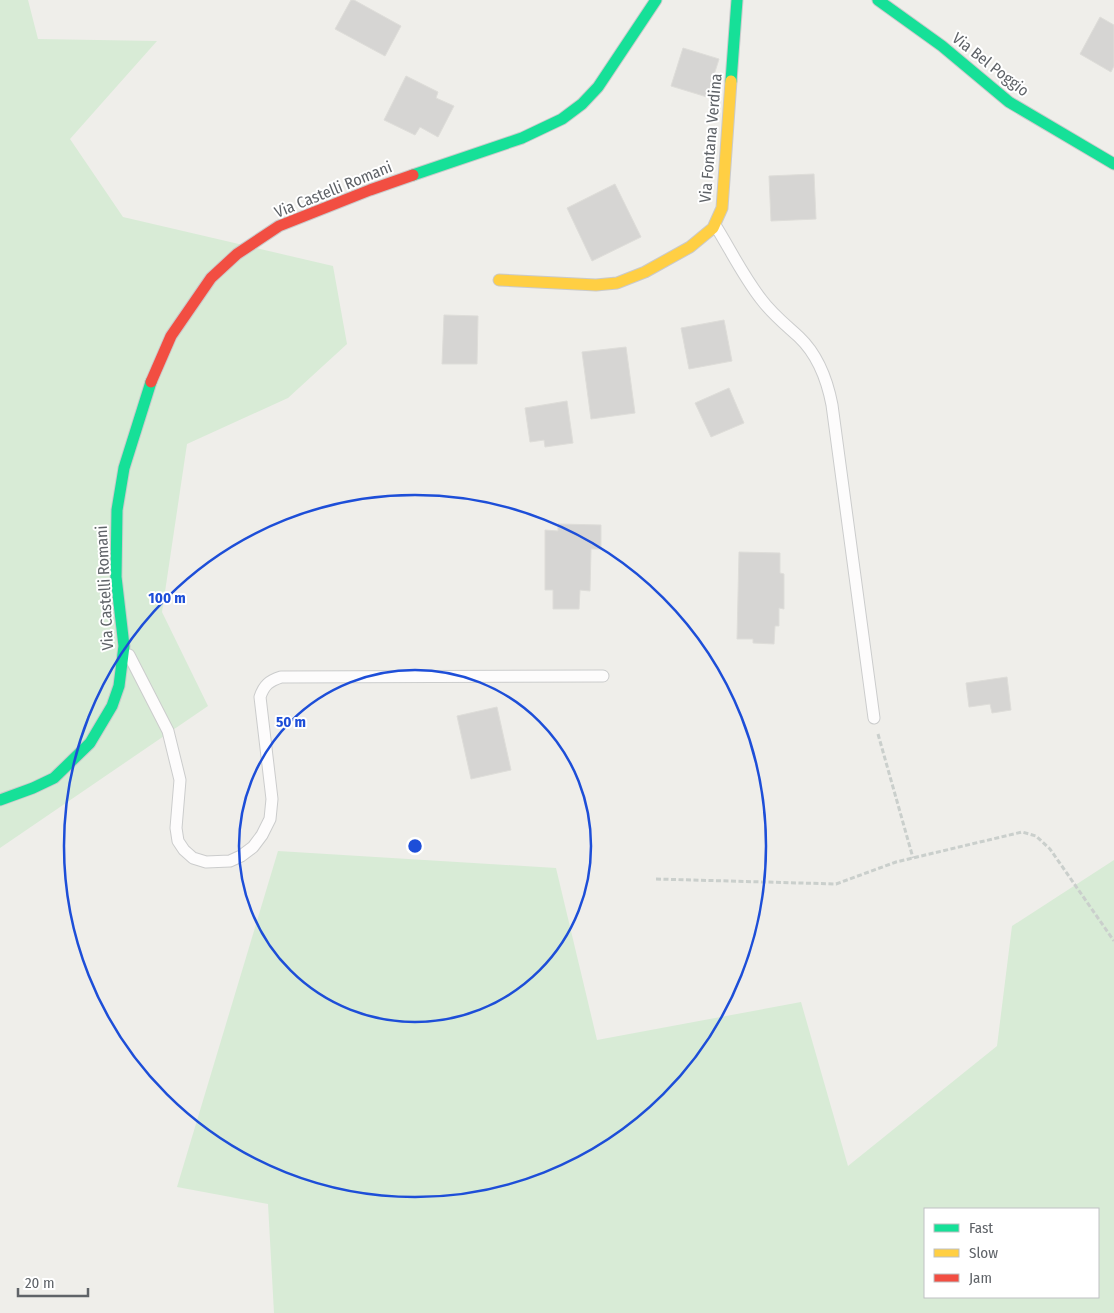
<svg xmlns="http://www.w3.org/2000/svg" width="1114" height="1313" font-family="'Fira Sans Condensed',sans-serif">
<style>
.green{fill:#d8ebd6;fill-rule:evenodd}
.building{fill:#d6d5d3;stroke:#deddd9}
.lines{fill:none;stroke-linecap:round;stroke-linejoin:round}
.lane-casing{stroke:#cbcccc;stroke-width:13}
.fast-casing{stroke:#cacacb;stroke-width:13}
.slow-casing{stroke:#cacacb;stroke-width:13}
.jam-casing{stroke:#cacacb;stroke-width:13}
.path{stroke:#cacfcc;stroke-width:3;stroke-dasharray:5 2.5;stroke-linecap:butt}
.lane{stroke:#fdfcfc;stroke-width:11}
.fast{stroke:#16e098;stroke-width:11}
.slow{stroke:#ffcf43;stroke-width:11}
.jam{stroke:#f24e42;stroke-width:11}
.ring{fill:none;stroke:#1d4ed8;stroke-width:2.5}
.labels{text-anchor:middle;stroke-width:4;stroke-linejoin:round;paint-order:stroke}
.street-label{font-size:16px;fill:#5f6368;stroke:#fff}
.centre{fill:#1d4ed8;stroke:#fff;stroke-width:2.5}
.ring-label{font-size:15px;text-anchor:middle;font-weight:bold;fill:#1d4ed8;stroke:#fff;stroke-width:4;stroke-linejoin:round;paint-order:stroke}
</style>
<rect width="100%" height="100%" fill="#efeeea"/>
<!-- green -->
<g class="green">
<polygon points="0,0 28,0 38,39 157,41 70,139 123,217 333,266 347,344 288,398 187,444 162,612 208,706 0,848"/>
<path d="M278 851 556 868 597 1040 801 1002 848 1166 997 1046 1012 926 1114 860V1313H274L268 1204 177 1187ZM1098 1209V1297H925V1209Z"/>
</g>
<!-- building -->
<g class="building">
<polygon points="351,0 354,0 401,26 385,56 335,29"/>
<polygon points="1100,17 1114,25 1114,66 1111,72 1080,54"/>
<polygon points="683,48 719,59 707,97 671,86"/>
<polygon points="406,76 438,92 436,98 454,106 438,137 420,127 415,135 384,120"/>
<polygon points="814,174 816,219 771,221 769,176"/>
<polygon points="615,184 641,237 592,261 567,208"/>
<polygon points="444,315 478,316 477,364 442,364"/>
<polygon points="724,320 732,361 689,369 681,328"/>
<polygon points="626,347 635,413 591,419 582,352"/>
<polygon points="729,388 744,423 711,437 695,403"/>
<polygon points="567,401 573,443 545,447 544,440 530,442 525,408"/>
<polygon points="558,524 601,525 601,549 591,549 590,591 580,590 579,609 553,609 553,590 545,590 545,530 558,531"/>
<polygon points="739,552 780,553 780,573 784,574 784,609 779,608 779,626 775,626 774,644 753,643 753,639 737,639"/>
<polygon points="1007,677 1011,710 992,713 990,704 969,707 966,683"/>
<polygon points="497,707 511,770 471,779 457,716"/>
</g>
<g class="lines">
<!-- lane casing -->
<g class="lane-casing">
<g id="lane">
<path d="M715 225C730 249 743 276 761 299 772 314 786 325 799 337 818 355 827 379 832 405L874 718"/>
<path d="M129 655 168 731 180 780 176 828 178 841 184 850 193 858 206 862 230 861 241 856 253 847 262 835 270 819 272 799 260 697C264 685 269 681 281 677L603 676"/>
</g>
</g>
<!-- fast casing -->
<g class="fast-casing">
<g id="fast">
<polyline points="878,0 942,46 1009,102 1114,164"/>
<polyline points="731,81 737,0"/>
<polyline points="413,175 522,138 562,119 582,104 598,87 656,0"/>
<polyline points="0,800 33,788 54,778 90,743 112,706 119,686 124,646 116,577 117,510 124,468 151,382"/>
</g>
</g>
<!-- slow casing -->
<g class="slow-casing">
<polyline id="slow" points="499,280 596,285 617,283 645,272 690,247 713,228 722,208 731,81"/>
</g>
<!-- jam casing -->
<g class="jam-casing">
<polyline id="jam" points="151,382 171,336 211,278 237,254 279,226 370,190 413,175"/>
</g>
<!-- path -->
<g class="path">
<polyline points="878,734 913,858"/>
<polyline points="656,879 836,884 896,862 1022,832 1036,836 1050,849 1114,941"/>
</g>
<!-- lane -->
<use href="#lane" class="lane"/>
<!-- fast -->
<use href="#fast" class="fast"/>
<!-- slow -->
<use href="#slow" class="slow"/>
<!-- jam -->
<use href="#jam" class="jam"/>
</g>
<!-- distance rings -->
<g class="ring">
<circle cx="415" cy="846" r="176"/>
<circle cx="415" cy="846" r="351"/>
</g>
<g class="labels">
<!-- street labels -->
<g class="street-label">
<text transform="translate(991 64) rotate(38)" y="6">Via Bel Poggio</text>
<text transform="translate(710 138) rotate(-85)" y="6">Via Fontana Verdina</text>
<text transform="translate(333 189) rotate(-22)" y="6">Via Castelli Romani</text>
<text transform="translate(104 588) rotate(-93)" y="6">Via Castelli Romani</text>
</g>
</g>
<circle cx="415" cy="846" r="8" class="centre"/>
<g class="ring-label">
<text x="167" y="603">100 m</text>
<text x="291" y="727">50 m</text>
</g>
<!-- legend -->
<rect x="924" y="1208" width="175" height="90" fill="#ffffff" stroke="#bfc1c3"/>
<rect x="934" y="1224" width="25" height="8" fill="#16e098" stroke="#bfc1c3"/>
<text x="969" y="1233" font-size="15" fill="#5f6368">Fast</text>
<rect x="934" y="1249" width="25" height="8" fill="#ffcf43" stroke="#bfc1c3"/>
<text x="969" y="1258" font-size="15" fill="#5f6368">Slow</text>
<rect x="934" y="1274" width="25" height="8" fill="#f24e42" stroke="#bfc1c3"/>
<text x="969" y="1283" font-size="15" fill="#5f6368">Jam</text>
<!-- scale -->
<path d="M18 1288v8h70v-8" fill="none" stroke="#5f6368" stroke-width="2.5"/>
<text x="25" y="1288" font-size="15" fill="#5f6368" stroke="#ffffff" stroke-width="4" paint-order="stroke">20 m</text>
</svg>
